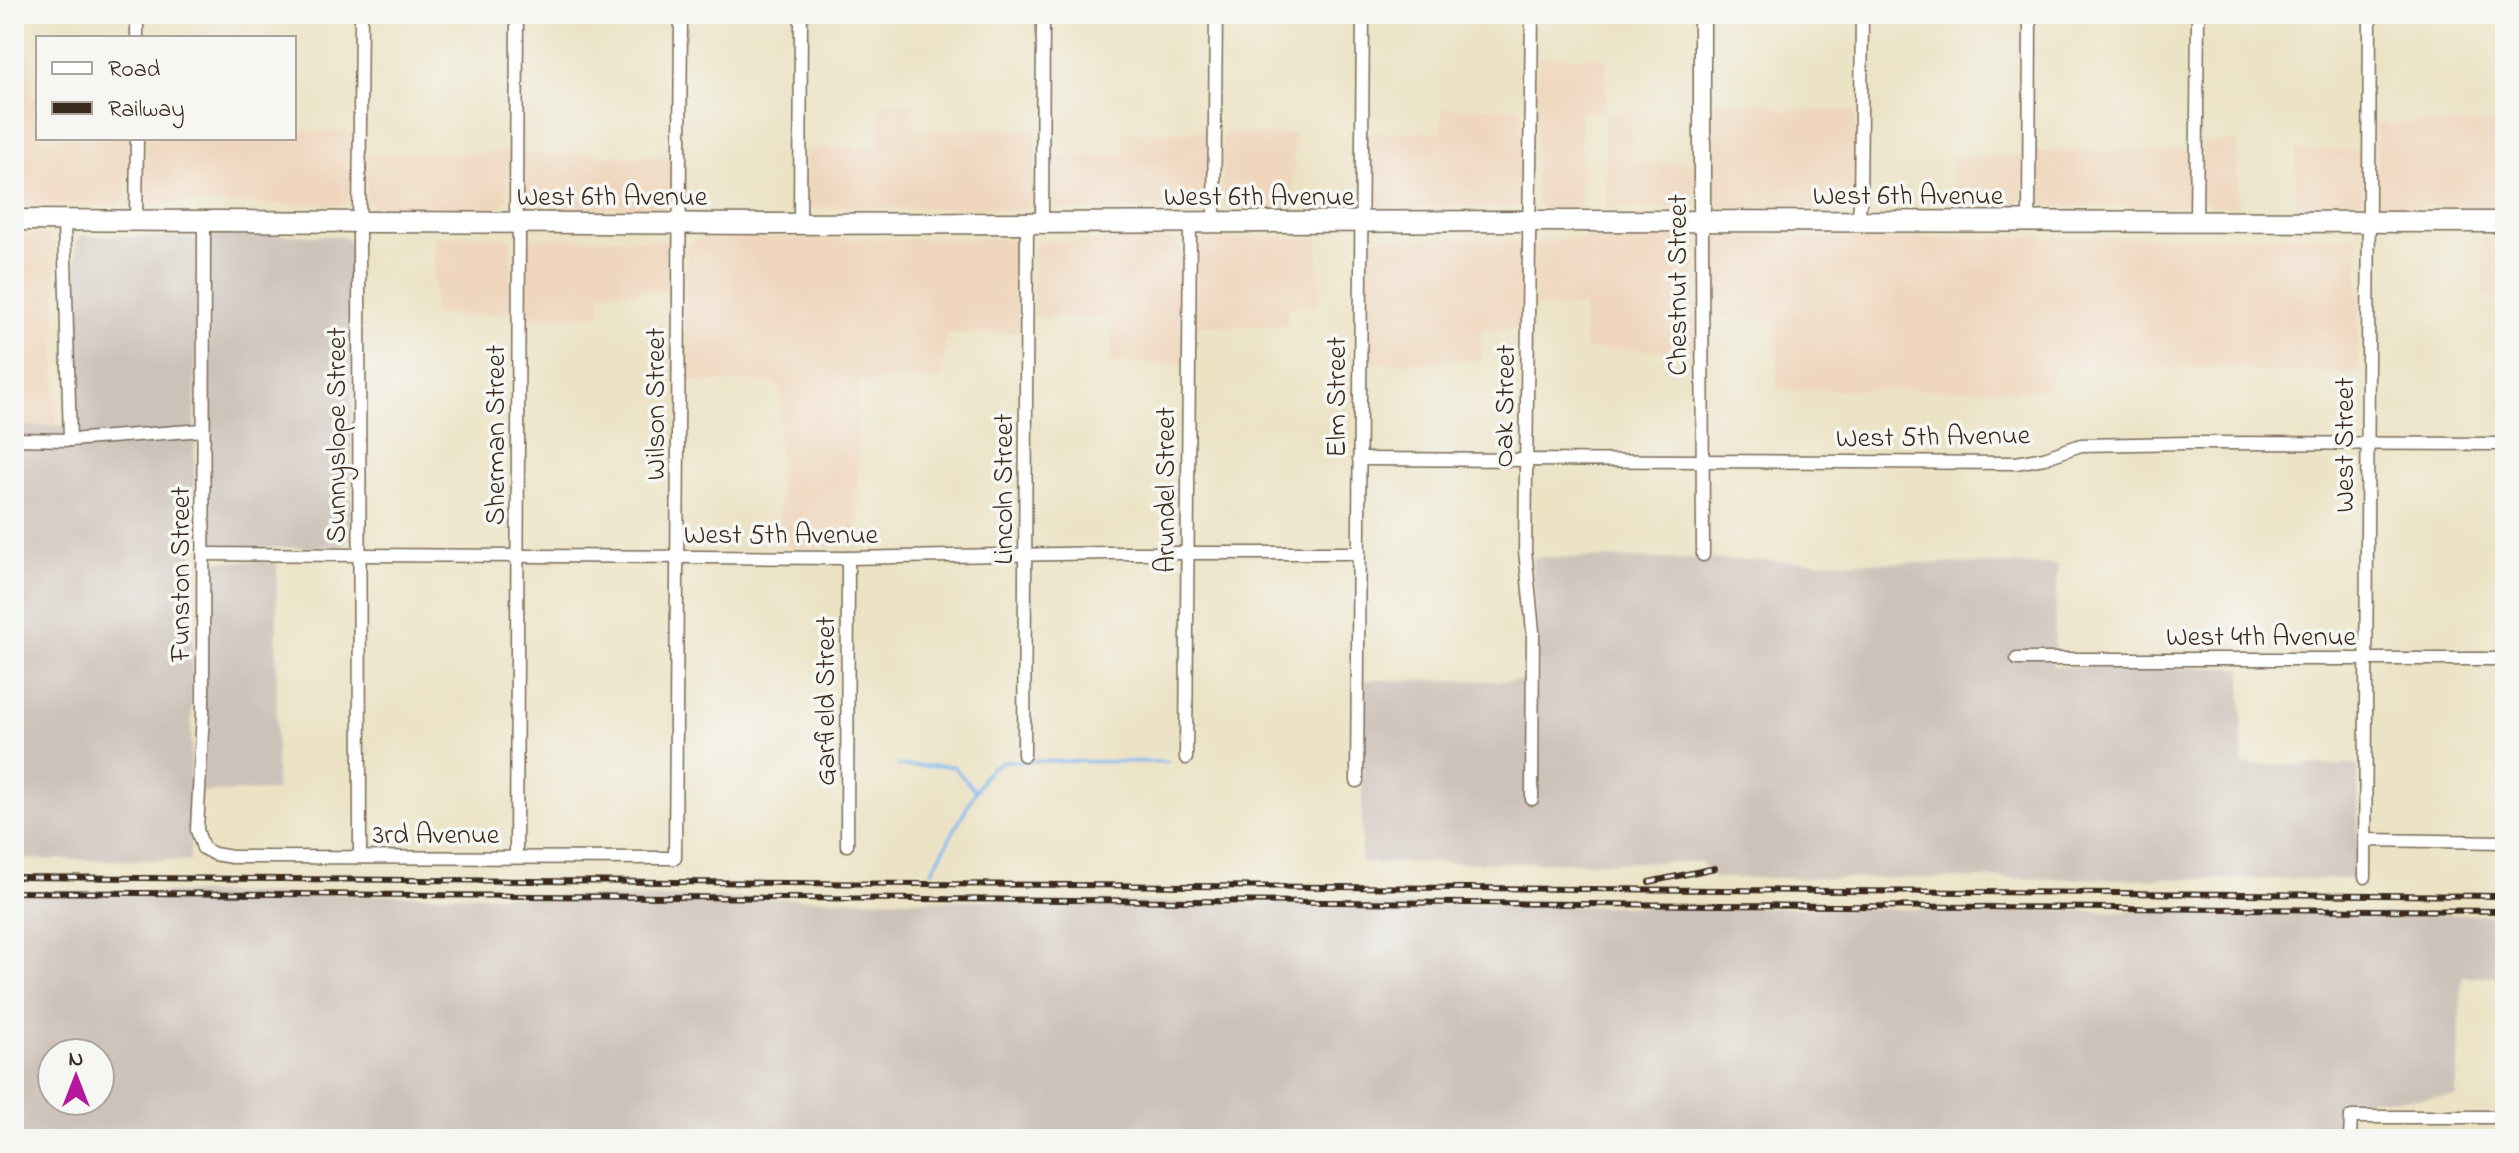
<svg xmlns="http://www.w3.org/2000/svg" width="2519" height="1153" font-family="'Indie Flower',sans-serif">
<style>
.built{fill:#efd6bc}
.industrial{fill:#cdc2b9;fill-rule:evenodd}
.lines{fill:none;stroke-linecap:round;stroke-linejoin:round}
.stream{stroke:#80b8f0;stroke-width:3}
.minor-casing{stroke:#796b58;stroke-width:15}
.tertiary-casing{stroke:#796b58;stroke-width:19}
.primary-casing{stroke:#796b58;stroke-width:23}
.minor{stroke:#fff;stroke-width:12}
.tertiary{stroke:#fff;stroke-width:16}
.primary{stroke:#fff;stroke-width:20}
.rail-casing{stroke:#3b2a1e;stroke-width:6}
.rail{stroke:#f6f6f2;stroke-width:3;stroke-dasharray:9;stroke-linecap:butt}
.labels{text-anchor:middle;stroke-width:7;stroke-linejoin:round;paint-order:stroke}
.street-label{font-size:28px;fill:#3b2a1e;stroke:#f6f6f2}
</style>
<rect width="100%" height="100%" fill="#f6f6f2"/>
<filter id="ink" filterUnits="userSpaceOnUse"><feTurbulence type="fractalNoise" baseFrequency=".0125" numOctaves="2"/><feDisplacementMap in="SourceGraphic" scale="16" xChannelSelector="R" yChannelSelector="G"/><feConvolveMatrix kernelMatrix="1 2 1 2 8 2 1 2 1" color-interpolation-filters="sRGB"/></filter>
<filter id="wash" filterUnits="userSpaceOnUse"><feTurbulence type="fractalNoise" baseFrequency=".006" numOctaves="4" result="noise"/><feDisplacementMap in="SourceGraphic" scale="32" xChannelSelector="R" yChannelSelector="G"/><feGaussianBlur stdDeviation="1.8" result="paint"/><feColorMatrix in="noise" values="0 0 0 0 0 0 0 0 0 0 0 0 0 0 0 0 0 1.4 0 .05"/><feComposite in="paint" operator="in"/></filter>
<g filter="url(#wash)">
<rect width="100%" height="100%" fill="#ece3c5"/>
<!-- built -->
<g class="built">
<polygon points="14,54 30,54 31,98 38,99 38,138 128,138 128,193 120,204 14,204"/>
<polygon points="1537,57 1606,57 1606,111 1631,111 1631,161 1695,163 1695,203 1692,207 1606,209 1605,111 1581,111 1581,209 1549,209 1540,206 1536,197"/>
<polygon points="880,102 914,102 915,130 1036,130 1035,201 1029,207 1021,209 810,207 806,199 805,149 879,147"/>
<polygon points="1706,102 1771,102 1779,110 1855,111 1854,198 1852,204 1844,208 1716,208 1710,205"/>
<polygon points="1442,108 1521,108 1521,200 1517,207 1381,209 1369,202 1368,132 1441,132"/>
<polygon points="2377,123 2505,124 2505,208 2387,207 2380,204 2377,198"/>
<polygon points="294,131 352,131 351,195 347,202 343,205 153,203 145,197 145,138 294,138"/>
<polygon points="1207,131 1207,199 1200,208 1060,209 1050,201 1049,156 1123,155 1123,132"/>
<polygon points="1222,134 1294,134 1294,209 1233,208 1224,204 1222,196"/>
<polygon points="2202,141 2238,141 2238,207 2210,206 2204,201 2202,193"/>
<polygon points="2296,150 2362,150 2362,195 2360,200 2352,205 2296,206"/>
<polygon points="2190,151 2189,198 2183,206 2045,206 2038,202 2036,195 2035,152"/>
<polygon points="509,152 507,198 503,205 497,208 374,206 367,202 366,155"/>
<polygon points="592,153 600,156 674,156 674,197 672,203 663,208 530,207 524,203 521,154"/>
<polygon points="2023,156 2023,195 2016,206 1952,207 1952,157"/>
<polygon points="14,235 44,235 50,237 56,244 56,427 14,427"/>
<polygon points="2482,235 2505,236 2505,298 2482,298"/>
<polygon points="2352,236 2357,238 2359,242 2358,372 2251,372 2251,368 2053,368 2051,389 1777,390 1777,319 1709,318 1709,254 1714,241 1721,238"/>
<polygon points="434,237 502,237 509,240 511,246 510,314 434,315"/>
<polygon points="1683,237 1692,239 1696,244 1695,350 1584,349 1584,307 1533,307 1535,247 1541,240"/>
<polygon points="534,238 666,240 672,247 671,291 601,291 601,314 525,316 526,247 529,241"/>
<polygon points="700,238 1004,239 1012,240 1018,244 1019,332 945,334 943,380 859,381 857,547 779,547 780,392 773,382 685,381 687,250 689,243"/>
<polygon points="1318,238 1319,306 1287,307 1287,326 1195,326 1196,249 1199,242 1205,239"/>
<polygon points="1379,238 1514,239 1520,245 1522,254 1520,330 1481,330 1481,361 1366,363 1366,251 1372,240"/>
<polygon points="1168,240 1180,246 1184,259 1183,364 1112,363 1111,317 1033,317 1034,249 1039,242"/>
</g>
<!-- industrial -->
<g class="industrial">
<polygon points="219,234 341,236 347,239 353,247 351,535 345,544 341,547 224,548 216,546 209,536 209,243 214,236"/>
<polygon points="82,236 190,237 195,238 197,242 190,861 14,859 14,427 75,425 76,242"/>
<polygon points="1532,557 2058,565 2053,667 2242,668 2242,765 2358,765 2358,879 1713,878 1701,862 1361,863 1364,680 1539,681"/>
<polygon points="217,561 277,561 276,791 200,792 210,567"/>
<path d="M14 891 2505 915V976L2462 977 2456 1097 2339 1100V1139H14ZM100 1053V1101H52V1053Z"/>
</g>
<g class="lines">
<!-- stream -->
<g class="stream">
<polyline points="898,766 953,766 975,791"/>
<polyline points="932,871 984,776 992,767 1005,761 1167,762"/>
</g>
</g>
</g>
<g filter="url(#ink)">
<g class="lines">
<!-- minor casing -->
<g class="minor-casing">
<g id="minor">
<polyline points="1532,14 1525,550 1533,631 1532,799"/>
<polyline points="137,38 137,14"/>
<polyline points="64,221 70,440"/>
<polyline points="136,221 137,138"/>
<polyline points="204,221 203,712 197,830 203,848 214,854 232,857 675,858 681,14"/>
<polyline points="1702,222 1703,555"/>
<polyline points="1858,222 1860,204 1862,14"/>
<polyline points="2029,222 2030,14"/>
<polyline points="2196,222 2198,14"/>
<polyline points="1042,223 1043,14"/>
<polyline points="1214,223 1216,14"/>
<polyline points="800,224 801,14"/>
<polyline points="14,439 70,440 203,430"/>
<polyline points="1359,459 2016,463 2044,458 2081,445 2188,443 2505,444"/>
<polyline points="204,554 848,558 1109,553 1359,553"/>
<polyline points="2017,659 2505,659"/>
<polyline points="1024,755 1027,223"/>
<polyline points="1186,758 1190,223"/>
<polyline points="1357,781 1363,14"/>
<polyline points="2365,840 2505,842"/>
<polyline points="847,845 848,558"/>
<polyline points="360,857 359,223 361,14"/>
<polyline points="516,857 519,236 516,208 517,14"/>
<polyline points="2365,877 2370,14"/>
<polyline points="2350,1139 2351,1117 2505,1117"/>
</g>
</g>
<!-- tertiary casing -->
<g class="tertiary-casing">
<polyline id="tertiary" points="1702,222 1702,14"/>
</g>
<!-- primary casing -->
<g class="primary-casing">
<polyline id="primary" points="14,220 767,224 1529,221 2505,222"/>
</g>
<!-- minor -->
<use href="#minor" class="minor"/>
<!-- tertiary -->
<use href="#tertiary" class="tertiary"/>
<!-- primary -->
<use href="#primary" class="primary"/>
<!-- rail casing -->
<g class="rail-casing">
<g id="rail">
<polyline points="14,877 2505,896"/>
<polyline points="1649,882 1715,868"/>
<polyline points="14,892 2505,911"/>
</g>
</g>
<!-- rail -->
<use href="#rail" class="rail"/>
</g>
</g>
<g class="labels">
<!-- street labels -->
<g class="street-label">
<text x="1908" y="204">West 6th Avenue</text>
<text x="612" y="205">West 6th Avenue</text>
<text x="1259" y="205">West 6th Avenue</text>
<text transform="translate(1676 285) rotate(-90)" y="10">Chestnut Street</text>
<text transform="translate(1335 397) rotate(-90)" y="10">Elm Street</text>
<text transform="translate(654 404) rotate(-90)" y="10">Wilson Street</text>
<text transform="translate(1503 406) rotate(-89)" y="10">Oak Street</text>
<text transform="translate(335 435) rotate(-90)" y="10">Sunnyslope Street</text>
<text transform="translate(494 435) rotate(-90)" y="10">Sherman Street</text>
<text transform="translate(1933 435) rotate(-1)" y="10">West 5th Avenue</text>
<text transform="translate(2343 445) rotate(-90)" y="10">West Street</text>
<text transform="translate(1002 489) rotate(-90)" y="10">Lincoln Street</text>
<text transform="translate(1164 490) rotate(-90)" y="10">Arundel Street</text>
<text x="781" y="543">West 5th Avenue</text>
<text transform="translate(179 574) rotate(-90)" y="10">Funston Street</text>
<text x="2261" y="645">West 4th Avenue</text>
<text transform="translate(824 701) rotate(-90)" y="10">Garfield Street</text>
<text x="436" y="843">3rd Avenue</text>
</g>
</g>
<!-- margin -->
<rect width="2519" height="1153" fill="none" stroke="#f6f6f2" stroke-width="48"/>
<!-- legend -->
<rect x="36" y="36" width="260" height="104" fill="#f6f6f2" stroke="#aba49d" stroke-width="2"/>
<rect x="52" y="62" width="40" height="12" fill="#ffffff" stroke="#aba49d" stroke-width="2"/>
<text x="108" y="76" font-size="24" fill="#3b2a1e">Road</text>
<rect x="52" y="102" width="40" height="12" fill="#3b2a1e" stroke="#aba49d" stroke-width="2"/>
<text x="108" y="116" font-size="24" fill="#3b2a1e">Railway</text>
<!-- north arrow -->
<g transform="translate(76 1077)"><circle r="38" fill="#f6f6f2" stroke="#aba49d" stroke-width="2"/>
<path d="M0-6L14 30L0 20L-14 30Z" fill="#b5179e"/>
<text y="-12" font-size="22" font-weight="bold" text-anchor="middle" fill="#3b2a1e">N</text>
</g>
</svg>
